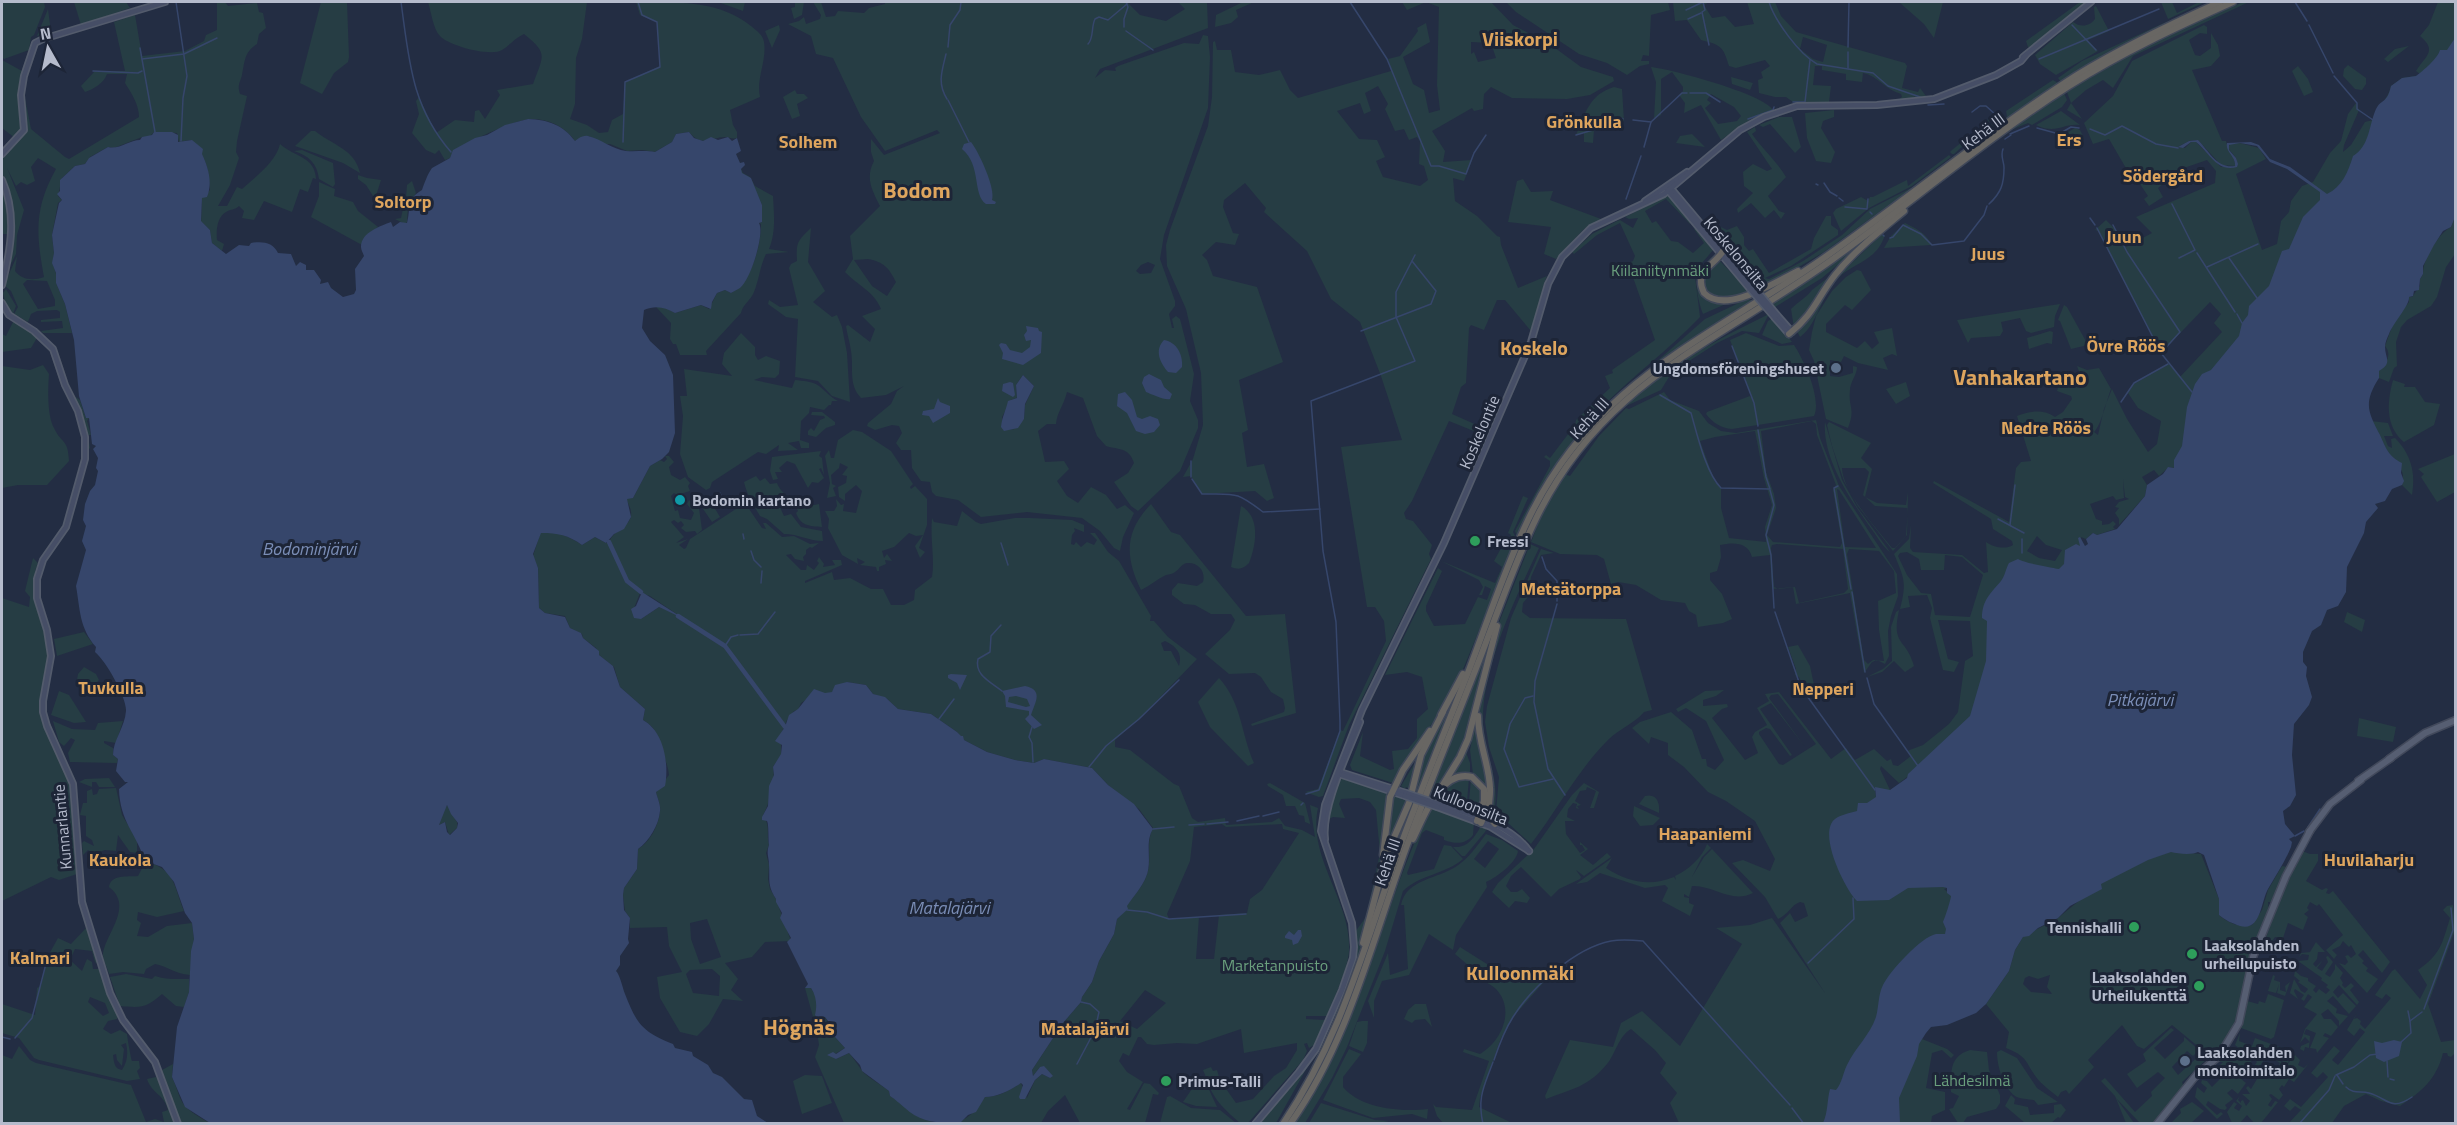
<svg xmlns="http://www.w3.org/2000/svg" width="2457" height="1125" font-family="'Titillium Web',sans-serif">
<style>
.green{fill:#263d44;fill-rule:evenodd}
.water{fill:#36466b;fill-rule:evenodd}
.lines{fill:none;stroke-linecap:round;stroke-linejoin:round}
.stream{stroke:#36466b;stroke-width:1.5}
.river{stroke:#36466b;stroke-width:4.5}
.secondary-casing{stroke:#535b6c;stroke-width:8}
.primary-casing{stroke:#42495b;stroke-width:9}
.trunk-casing{stroke:#404859;stroke-width:9}
.secondary{stroke:#464e66;stroke-width:4.5}
.primary{stroke:#565e72;stroke-width:6}
.trunk{stroke:#686663;stroke-width:6}
.secondary-bridge-casing{stroke:#535b6c;stroke-width:8;stroke-linecap:butt}
.secondary-bridge{stroke:#464e66;stroke-width:4.5}
.service-dot{fill:#5c6f8a;stroke:#1d2537;stroke-width:2}
.culture-dot{fill:#0f9aa8;stroke:#1d2537;stroke-width:2}
.leisure-dot{fill:#2e9e5b;stroke:#1d2537;stroke-width:2}
.labels{text-anchor:middle;stroke-width:6;stroke-linejoin:round;paint-order:stroke}
.street-label{font-size:16px;fill:#b5bbcc;stroke:#1d2537}
.park-label{font-size:16px;fill:#6a9f7d;stroke:#1d2537}
.poi-label{font-size:16px;font-weight:bold;fill:#b5bbcc;stroke:#1d2537;text-anchor:start}
.neighbourhood-label{font-size:18px;font-weight:bold;fill:#dea55e;stroke:#1d2537}
.water-label{font-size:18px;font-style:italic;fill:#7a8db6;stroke:#1d2537}
.quarter-label{font-size:20px;font-weight:bold;fill:#dea55e;stroke:#1d2537}
.district-label{font-size:22px;font-weight:bold;fill:#dea55e;stroke:#1d2537}
</style>
<rect width="100%" height="100%" fill="#232d43"/>
<!-- green -->
<g class="green">
<polygon points="2,2 44,2 45,7 34,35 31,37 29,50 4,59 2,57"/>
<polygon points="74,2 126,2 130,8 81,25"/>
<path d="M217 2H225L228 6 257 3 259 12 263 13 266 28 259 34 257 44C244 52 245 61 242 75 240 83 237 85 240 94L247 96 237 141 236 152 239 158 230 185 218 206H227L237 187 242 189C255 177 276 162 280 144 294 157 315 156 316 179L313 178 308 192 300 189 292 212 264 201 254 220 242 218 244 211 239 206C235 210 231 209 226 212 217 217 216 231 217 240L224 244 222 251 212 243 210 230 201 222 202 198 210 190C208 165 207 160 191 140L179 142 177 133 154 132 149 137H142L114 148 108 147 90 157 85 164 75 166 62 178 58 196 62 200 58 203 52 235 54 253 53 264 57 277 56 283 65 304 72 333H43L41 331 63 328 62 321 41 322V320L60 318V312L57 310 37 311 31 314 28 322 14 314 18 307 11 291 4 285 17 256 15 271C22 280 33 281 44 277 36 234 34 208 56 169L38 158 31 167 35 181 27 185 21 182 16 186 7 168 24 210 17 235 16 254 11 264 9 263 13 212 2 177V156L25 132 26 123 22 96 25 98 31 129 65 157 69 159 139 117C139 105 132 94 125 83L127 74H107C104 83 94 89 85 92L81 86 95 71H125L114 22 135 15 142 56 185 51 204 41 206 35 217 30ZM27 280 47 281 55 300V306L38 309 23 284Z"/>
<polygon points="321,2 347,2 349,57 348,62 334,73 322,94 300,83"/>
<path d="M428 2H587L582 39 576 58 575 104 570 119 587 125 599 133 608 132 612 120 623 114 625 82 660 66 657 22 640 15 636 2C681 2 724 0 757 31 760 34 763 36 764 42 767 61 756 78 760 97L730 110 733 125 737 132V138C733 139 730 138 727 137 712 136 703 149 689 132L676 134 672 142 655 152 642 150 627 151 610 144H602L589 136H585L575 141C565 127 550 119 531 119 517 119 453 146 450 158L445 160 439 150 435 154 426 150 412 133 419 114 416 101 419 97 436 133 455 120 474 122 475 111 479 110 485 119 500 95 497 90 533 84C543 56 549 54 524 34 515 38 510 45 502 50 491 57 449 46 440 36 433 29 431 11 428 2Z"/>
<polygon points="718,2 745,2 743,11"/>
<polygon points="795,2 804,2 802,15 794,19 791,8 795,7"/>
<path d="M813 2H821L826 17 835 16 838 11 864 13 869 8 885 4V2H1127L1140 15 1166 21 1185 9 1178 2H1207L1208 28 1100 69 1095 78 1105 70 1116 71 1115 68 1118 66 1184 43 1199 44 1203 35 1208 36 1210 57 1208 108 1164 235 1160 259 1175 301V306L1169 314 1172 328H1174L1172 319 1176 316 1180 319 1194 374 1190 401 1198 420V428L1180 471 1138 511 1131 506 1114 482 1128 473 1134 463C1129 447 1119 450 1106 446L1097 436 1083 398 1067 392C1064 405 1057 412 1056 424H1047L1038 431 1045 462 1064 461 1069 469 1057 481 1067 496 1078 503 1091 487 1106 495 1117 509 1125 505 1134 513 1123 537 1120 551 1114 548 1100 531 1082 518 1027 512 981 517 958 500 936 496 932 492 930 482 921 481 912 468 911 450H901L896 443 902 433 899 426 892 425 875 430 867 426 868 423 891 404 897 391 904 386 886 395 861 398C848 384 854 369 851 351 850 343 847 334 846 326L848 325 870 342 875 329 862 316 881 309C874 291 857 285 845 272L853 259 850 236 880 206C872 190 865 178 874 161L871 152V139L884 155 940 133 937 130 885 151 861 117 833 58 816 54 811 36 788 24 799 21 804 17 806 24 820 19 821 15ZM868 259C884 262 889 268 896 282L887 296 872 286 854 260ZM1148 262 1155 265 1151 273 1140 274 1136 271 1141 265ZM1023 375 1034 386 1025 405 1024 419 1014 429 1005 430 1002 417 1011 400 1017 398 1016 385Z"/>
<polygon points="1243,2 1254,2 1236,10 1238,17 1231,23 1215,27 1216,15"/>
<path d="M1402 2H1491L1513 25 1551 45 1581 67 1613 77 1614 81 1590 95 1567 99 1512 98 1491 87 1484 94 1483 109 1474 111 1472 108 1432 131 1445 151 1443 162 1472 160 1464 181 1453 178 1455 201 1477 216 1497 236 1500 237 1501 245 1518 288 1547 276C1539 293 1541 314 1531 331L1505 300H1497L1484 330 1471 325 1469 328 1466 383 1461 387 1452 414 1488 430 1486 436 1449 421 1412 501 1404 513 1406 519 1413 521 1432 545 1429 554 1431 559 1349 725 1323 796 1319 797 1305 792 1318 789 1340 730 1343 731 1386 641 1384 621 1375 607H1367L1341 447 1402 440 1381 376 1360 322 1331 299 1307 251 1264 212 1266 208 1245 183 1224 200 1223 207 1233 233 1239 234 1235 245 1216 242 1202 255 1207 260 1213 276 1257 287 1283 362 1239 380 1248 430 1242 433 1247 467 1264 464 1274 498 1267 501 1255 491 1202 494 1191 476 1183 477 1193 459 1203 425 1201 373 1186 309 1167 266 1166 245 1170 230 1208 126 1212 97 1213 42 1215 41 1217 50H1231L1235 72 1259 75 1280 70 1290 90 1298 98 1391 71 1388 59 1400 56 1418 31 1417 28 1426 23 1430 42 1403 57 1413 84 1424 90 1429 113 1440 110 1437 85 1439 7 1426 2 1407 10ZM1471 42 1491 43 1496 58 1478 62 1474 52 1471 54ZM1378 86 1388 104 1385 109 1395 131 1404 129 1409 140 1417 137 1420 141 1419 164 1424 166 1428 180 1420 186 1383 177 1376 161 1385 157 1377 140 1359 139 1337 111 1360 103 1364 114 1371 111 1365 93Z"/>
<polygon points="1506,2 1668,2 1670,10 1651,15 1649,56 1643,55 1641,61 1649,61 1649,64 1640,66 1627,75 1607,63 1579,54 1516,12"/>
<path d="M1673 2H1709L1704 5 1712 18 1725 16 1735 27 1754 24 1747 2H1775L1781 16 1796 32 1905 63 1907 66 1902 88 1918 92 1920 88 1926 96 1922 98 1913 97V99L1898 100 1902 97 1901 94C1886 90 1878 76 1863 73L1862 82 1846 80V74L1822 70V66H1815L1813 85 1831 86 1829 102H1793L1786 97H1775L1759 93 1758 80 1763 78 1761 72 1770 66 1765 60 1736 68 1729 66C1723 46 1721 45 1701 40L1687 20 1675 21ZM1803 37 1827 45 1823 62 1813 59 1800 49Z"/>
<polygon points="1899,2 1943,2 1934,38 1924,24"/>
<polygon points="2080,2 2088,2 2032,48 2028,47 2026,41"/>
<polygon points="2161,2 2172,2 2177,13 2199,2 2205,2 2168,19"/>
<path d="M2243 2H2249L2133 56 2113 88 2103 80 2086 90 2071 103 2082 119 2067 110 2071 103 2067 92C2123 56 2182 28 2243 2Z"/>
<path d="M2438 2H2455V70L2252 311 2189 445 2174 468 2169 467 2159 476 2154 470 2142 477 2147 485 2145 496 2119 525V519L2115 513 2119 508 2115 507 2119 502 2129 499 2125 497 2123 479 2124 498 2116 500 2113 496 2090 504 2096 519 2102 521V525L2109 524 2113 521 2116 524 2113 527 2115 529 2097 535 2093 533 2086 539 2081 537 2084 552 1987 621 1988 660 1972 716 1933 758 1899 783 1881 766 1880 769 1890 790H1875L1876 797 1925 878 1947 888 1944 889 1951 895 1953 928 1837 1123H1679L1670 1103 1677 1093 1660 1073 1666 1063 1655 1050 1631 1029C1618 1037 1616 1053 1607 1064 1588 1087 1572 1089 1546 1099L1545 1096 1570 1040 1613 1047 1621 1023 1642 1011 1680 1046 1742 944 1716 928 1750 925 1772 918 1825 993 1780 923 1790 913 1795 922 1808 916 1804 903 1800 902C1791 905 1788 915 1778 919L1765 897 1732 863 1743 860 1770 871 1775 859 1755 821 1726 801 1708 792 1684 767 1668 755V743L1651 737 1649 744 1632 728 1640 722 1671 712 1692 730 1702 759H1706L1707 766 1715 770 1724 760 1706 721 1686 708 1678 712 1676 709 1705 691 1724 690 1716 696 1703 700V706L1727 704 1728 707 1722 709 1712 718 1745 760 1758 753 1752 737 1755 732 1767 725 1757 708 1769 701 1765 694 1779 692 1831 759 1846 748 1855 760 1874 749 1887 761 1891 759 1893 765 1898 766 1911 756 1907 751 1923 745 1933 737 1949 724 1958 712 1965 661 1973 656 1970 621 1938 620 1948 659 1959 662 1954 672 1943 670 1930 618 1932 608 1927 595 1908 596 1910 607 1900 609C1907 582 1904 578 1894 554L1909 539 1911 525 1910 548 1913 552 1962 555 1984 573 1988 572 1986 542C1993 547 2005 550 2013 545L2012 541 1993 529 1991 519 1933 483 1934 481 2009 522 2016 468 2021 462 2031 461 2017 416C2029 411 2044 409 2055 417L2063 412 2072 399 2071 396 2057 391 2060 381 2067 379 2073 388 2084 385 2077 366 2087 370 2099 368 2111 389C2107 399 2101 426 2094 432L2098 435 2104 409 2112 389 2127 419 2148 452 2157 444 2161 421 2138 408 2128 393 2134 384 2169 364 2180 377 2222 332 2214 323 2221 314 2210 302 2161 353 2098 231 2095 230 2106 220 2117 231 2126 247 2152 233 2136 217 2215 183 2216 171 2207 160 2181 169 2158 188 2163 197 2149 206 2144 199 2148 196 2134 175H2130L2109 139 2093 144 2084 123 2113 96 2132 61 2204 25 2207 27V34L2200 33 2189 40 2195 55 2200 56 2211 48V33L2218 45 2220 56 2211 66 2192 70 2222 141H2226C2227 149 2236 157 2235 166L2221 165 2198 140 2189 141 2178 147 2185 148 2191 142H2196L2221 167H2237L2236 158 2228 148 2230 144 2240 143 2259 148 2266 159 2236 174 2262 250 2277 244 2281 221 2289 212 2291 201 2302 186 2313 182 2330 153 2341 141 2348 114 2356 103 2359 110 2344 145 2343 152 2351 145 2365 122 2373 120C2377 106 2388 100 2391 86L2402 78 2416 76 2420 74 2416 71C2425 56 2438 51 2420 36L2429 25ZM2037 536 2046 545 2062 550 2055 561 2039 558 2027 551ZM1907 552 1919 559 1921 570H1944L1945 555 1962 557 1983 575 1970 617 1935 615 1931 594 1921 593 1907 575 1898 556 1900 553ZM1778 694 1816 744 1783 765 1779 764 1759 734V732L1766 728 1770 729 1790 756 1792 755 1760 709 1771 703 1805 747 1769 698 1771 695Z"/>
<path d="M2096 6 2109 31 2088 40 2098 51 2056 75 2040 64 2035 55 2073 22C2081 28 2090 26 2095 19L2094 7Z"/>
<polygon points="48,9 51,32 37,36"/>
<polygon points="2168,21 2061,82 2058,78 2082,61"/>
<polygon points="779,25 780,30 772,48 765,31"/>
<polygon points="2409,46 2388,62 2384,59 2395,49"/>
<polygon points="2,60 22,71 22,128 15,138 2,128"/>
<polygon points="2348,65 2366,78 2366,84 2362,90 2355,89 2343,76 2344,69"/>
<polygon points="2298,66 2308,79 2313,92 2304,96 2292,71"/>
<path d="M1651 67C1671 69 1764 94 1773 110L1751 119 1721 140 1701 105 1684 113 1685 103 1679 95 1683 91V87L1672 72 1661 79V115L1654 119 1656 82ZM1711 94 1734 107 1741 116 1737 121 1718 124 1705 108 1711 103 1707 100Z"/>
<polygon points="1731,77 1753,83 1750,90 1732,84"/>
<polygon points="2053,80 2058,83 1824,252 1792,271 1758,287 1748,274 1769,279 1803,261 1842,235 1870,209 1913,187 1955,157 1996,119 2001,123 2007,117 2006,111"/>
<path d="M1614 87 1622 89 1624 121 1594 130 1593 143 1584 142V133L1576 135C1585 113 1590 94 1614 87Z"/>
<polygon points="795,90 797,94 804,94 808,98 797,104 800,116 792,119 783,97"/>
<polygon points="2064,93 2067,100 2062,107 2032,125 2028,123 2011,130"/>
<polygon points="1834,110 1834,117 1823,121 1821,128 1835,152 1831,163 1816,161 1807,138 1805,113"/>
<path d="M2061 111 2080 125C2062 123 2057 135 2036 125Z"/>
<polygon points="1992,115 1993,118 1954,154 1952,154 1950,152 1952,150 1982,126"/>
<polygon points="1779,117 1792,117 1801,147 1795,153 1770,124 1763,127 1759,125"/>
<path d="M1755 127 1756 131 1752 134C1762 148 1778 163 1786 177L1768 196 1779 211 1785 213 1781 219 1774 210 1765 218 1751 203 1738 213 1737 209 1753 193 1744 186 1743 172 1753 164 1767 171 1772 169 1747 132Z"/>
<polygon points="2075,128 2080,130 2084,138 2069,145 2063,135"/>
<path d="M311 131H315C332 145 355 149 360 173L343 163 295 146Z"/>
<polygon points="1692,134 1705,147 1676,143 1680,136"/>
<path d="M302 150 333 163 335 184 333 187 319 179C317 163 309 156 294 151Z"/>
<polygon points="1949,155 1951,157 1912,186 1869,208 1841,231 1833,213 1836,209 1861,197 1868,201 1870,197 1873,197 1907,180 1908,186"/>
<path d="M741 169 743 173 750 177 755 186 773 196C774 215 776 232 769 249L789 252 766 254C760 266 759 280 754 292 751 300 743 304 741 313L706 351 707 355H680L676 344H673L670 339 671 323 656 307H664L675 313 701 305 709 309 717 293 725 290 731 293C752 281 761 245 761 224L759 223 762 222V205L756 192 740 198Z"/>
<polygon points="358,175 367,178 381,180 375,199 366,185 358,179"/>
<polygon points="1523,179 1531,192 1553,191 1550,200 1601,219 1583,230 1556,259 1544,254 1551,227 1508,222 1517,181"/>
<polygon points="412,181 416,193 408,206 407,222 405,224 395,219 401,218 403,209 400,198 406,198 407,185"/>
<polygon points="319,182 335,189 334,196 353,202 358,211 378,227 367,236 362,245 311,217 319,196"/>
<polygon points="2,185 10,212 8,234 2,234"/>
<path d="M1669 195 1691 221 1690 224 1666 199 1645 211 1652 223 1656 221 1671 241 1678 242 1693 253 1704 243 1694 229 1698 228 1715 248 1701 264 1695 276 1700 317C1669 350 1631 377 1599 410 1565 446 1537 490 1517 536L1515 531 1550 466V461L1544 457 1546 455 1550 458 1575 425 1576 420 1610 388 1605 376 1613 373 1612 370 1655 340 1628 263 1633 261 1635 256 1620 223 1597 235 1574 254 1572 252 1592 234 1617 221 1620 220 1633 228 1638 218 1629 219 1625 217Z"/>
<polygon points="1826,216 1831,216 1831,225 1838,230 1838,235 1791,266 1765,278 1745,270 1707,220 1727,230 1737,226 1744,237 1744,245 1749,251 1753,249 1769,273 1811,249 1814,238"/>
<path d="M2455 217V254L2446 267 2437 297 2431 306 2407 320 2401 327 2396 342 2397 366 2394 368 2389 382 2379 378V371C2387 363 2392 354 2385 346L2393 324 2409 302V297H2412L2420 286V279L2423 274C2422 260 2438 234 2451 227Z"/>
<polygon points="1891,220 1822,278 1775,307 1772,303 1822,271"/>
<path d="M1905 223C1915 228 1928 234 1931 245L1884 248 1891 236Z"/>
<path d="M811 228 808 262 825 291 813 302 832 317 837 315 842 327 847 353 850 402 832 396 818 381 795 377 798 319 786 317 768 304 769 300 780 307 798 305 789 268 791 264 797 261C796 243 797 241 811 228Z"/>
<path d="M1881 235H1885C1876 262 1854 262 1838 278 1822 294 1817 325 1800 337L1797 331 1810 318 1835 279Z"/>
<path d="M1714 255 1700 273 1701 292 1711 300 1728 303 1703 314C1694 289 1694 273 1714 255Z"/>
<path d="M1717 260H1719L1750 292C1731 300 1704 307 1703 277Z"/>
<path d="M1838 270 1794 328 1791 309C1798 302 1807 297 1812 290Z"/>
<path d="M1857 270 1861 271 1871 290 1852 310 1845 305 1826 324V332L1857 348 1865 341 1872 349 1879 343 1874 332 1892 328 1897 356 1892 354 1883 358 1888 370 1858 363 1844 356 1841 362 1830 360V376L1839 377 1853 373V366L1857 367C1857 375 1850 382 1850 390 1848 408 1856 408 1848 428L1826 419 1814 361 1809 350 1812 332 1816 316 1832 291 1846 277Z"/>
<polygon points="6,289 16,306 13,314 6,307 3,293"/>
<polygon points="1745,300 1754,300 1655,363 1705,319"/>
<polygon points="2060,304 2055,316 2054,327 2031,333 2026,331 2020,318 2001,322 2003,331 2000,336 1971,338 1968,343 1957,320"/>
<polygon points="2064,305 2067,307 2088,345 2071,349 2060,321 2058,320"/>
<path d="M1769 314 1759 333 1742 331 1717 343 1672 372 1661 390 1626 406V403C1669 365 1718 339 1769 314Z"/>
<polygon points="1773,318 1792,342 1782,344 1762,335 1768,321"/>
<polygon points="14,320 38,336 31,348 2,352 2,334 6,336"/>
<polygon points="2050,331 2053,332 2052,344 2047,343 2029,349 2027,338"/>
<path d="M741 333 755 347V355L758 360 766 356 780 361 779 374 775 378 762 377 754 380 792 388 795 380C803 381 812 381 819 386 826 391 830 397 838 401H832L831 405H829L824 410 810 407 809 413 801 421 800 440 809 443V448H801L799 441 788 443 798 450 778 451 779 445 766 454 758 452 712 482 710 488 706 490 688 477 680 454 683 416 680 396H687L684 369 732 376 722 364 724 353Z"/>
<path d="M1746 333 1779 346 1794 345C1804 360 1822 399 1814 416L1732 429C1721 428 1713 423 1706 414L1707 412 1750 396 1752 398 1730 340Z"/>
<path d="M43 365 49 374C48 388 47 415 54 428 62 445 68 438 69 461L47 485H18L2 488V366L30 370Z"/>
<path d="M2393 380 2405 384 2404 387H2415L2425 402 2440 404 2434 425 2404 442C2385 426 2387 402 2393 380Z"/>
<polygon points="1906,382 1910,396 1896,404 1886,389"/>
<path d="M1664 392 1670 400 1699 411 1708 423 1721 431 1736 433 1816 420 1820 438 1839 486 1897 574 1898 596 1891 616 1888 631 1889 656 1885 664 1877 660 1872 662 1864 673 1850 593 1796 604 1793 587 1772 589 1770 555 1752 557C1748 542 1734 542 1720 545L1721 557 1717 571 1710 573V580L1722 594 1732 619 1723 623 1698 627 1696 615 1689 611 1685 603 1661 600 1636 585 1618 582 1611 584 1604 559 1597 555 1560 554 1531 542 1543 512 1564 474 1570 476 1599 436 1626 408 1629 409ZM1812 421 1816 424 1817 435 1836 485 1833 490 1842 543 1840 547 1773 542 1767 535 1776 508 1774 494 1766 472 1761 431ZM1755 431 1764 478 1772 505 1765 527 1766 542 1729 538 1721 508V488L1715 482 1700 441 1715 437ZM1837 489 1839 490 1876 548 1845 547ZM1777 544 1843 549 1848 589 1844 593 1799 603 1795 587 1779 589 1774 587 1771 548 1772 545ZM1849 549 1879 551 1894 571 1896 593 1878 601 1879 630 1884 661 1873 660 1868 664 1864 660 1847 554Z"/>
<polygon points="74,396 80,400 86,418 89,418 87,421 91,435 88,435 90,448 88,450 85,428"/>
<polygon points="812,412 822,412 835,422 835,425 826,428 816,437 808,435 808,431 811,428 814,431 820,420 825,418 824,416 811,415"/>
<path d="M2371 421 2388 423 2393 436H2384L2388 446 2392 448 2391 439 2395 438C2411 454 2416 473 2412 495L2402 485C2407 468 2395 465 2389 454 2384 444 2377 432 2371 421Z"/>
<path d="M1825 422 1842 480 1857 507 1890 552C1883 547 1878 538 1873 531 1852 502 1822 459 1825 422Z"/>
<path d="M1829 422 1871 443 1861 458 1872 469 1865 497 1877 503 1906 505 1908 492 1907 535 1893 551 1858 506 1844 481 1832 446 1827 425ZM1842 468H1865L1869 472 1863 495 1875 506 1908 508 1906 536 1895 548H1892C1878 530 1842 491 1842 468Z"/>
<polygon points="853,430 862,432 891,451 913,484 910,487 911,489 915,486 927,499 927,525 919,548 925,552 920,558 915,546 923,535 916,536 909,533 894,547 882,551 884,558 887,554 892,561 885,560 886,564 879,567 879,571 877,571 876,567 860,565 865,562 857,558 858,564 842,555 828,528 829,519 825,511 834,511 837,506 836,499 841,505 844,504 843,511 856,513 862,491 856,485 845,494 845,501 839,497 838,487 846,483 847,476 842,475 848,467 840,463 839,468 831,475 832,484 836,486 833,488 836,496 827,498 830,483 825,456 829,450 831,458 834,458 838,440"/>
<polygon points="821,451 819,456 822,458 824,475 821,468 819,469 824,478 818,483 812,482 808,488 795,464 787,461 779,468 782,472 775,472 778,479 773,480 770,471 772,457"/>
<polygon points="2455,454 2455,492 2437,502 2421,477 2424,474 2418,469"/>
<path d="M665 456H669L674 462 669 467 671 475 680 480 685 477 690 483 688 486 690 491 677 495 674 493 671 496 675 511 678 510 680 518 691 520 694 513 687 504 689 500 699 508 702 530 697 534 695 531 686 532 681 528 684 525 681 521 678 523 674 520 671 522 684 537 676 543 688 539 679 545 684 549 686 548 690 539 745 503 762 528 766 529 763 523H766L782 537 794 536 810 544 819 543 812 548 810 547 806 550V554L803 557 804 561 795 559 791 554 786 555 801 570H806L807 565 814 570 819 563 817 561 819 557 824 564 823 567 835 565 832 560H841L842 565 805 581V583L832 572 834 580 850 578 871 589H883L891 605H904L914 600 915 590 932 577C935 558 930 541 932 518L934 522 957 526 962 511 976 522 981 524 1015 518H1030L1072 520 1084 525V532L1074 528 1075 531 1072 535 1071 544 1074 545 1076 542 1081 547 1087 542 1094 545 1097 540 1090 533H1095L1108 552 1119 561 1151 616 1150 621H1154L1168 637 1197 659 1139 719 1115 740V747L1130 750 1174 784 1179 786 1192 818 1198 822 1225 818 1226 825 1272 822 1279 818 1285 826 1302 830 1315 837 1310 805 1318 808C1307 858 1352 901 1349 951 1348 969 1334 998 1327 1016H1306V1019L1325 1020 1314 1045 1309 1048 1307 1043 1304 1044 1307 1051 1303 1060 1248 1123H1240C1226 1111 1215 1101 1208 1084L1222 1083 1236 1103 1253 1099 1274 1076 1286 1068 1297 1050V1043L1244 1053 1241 1029 1197 1044 1177 1043 1154 1045 1147 1044 1141 1037H1138L1129 1056 1123 1053 1119 1061 1127 1072 1143 1082 1127 1109 1130 1110 1144 1083 1150 1084 1159 1093 1158 1095 1153 1094 1145 1123H1080L1065 1095 1048 1111 1041 1123H952C969 1121 976 1109 985 1097 998 1097 1010 1090 1021 1083L1027 1098 1035 1080 1042 1074 1050 1078 1049 1073 1040 1067 1033 1076 1032 1070 1063 1023 1081 1002 1082 997 1092 982 1099 961 1114 934 1117 919 1126 910V906C1133 897 1142 887 1146 877 1153 861 1145 843 1153 828L1139 809 1108 785 1092 768 1044 759 1034 763 1015 760 987 752 964 740 957 732 931 714 898 709 887 699 873 694 866 685 847 682 832 692 806 700 801 703 798 710 794 711 787 720 781 734V755L773 767C776 778 769 806 763 815 771 827 766 833 769 845L766 853 769 865 768 879 770 889 776 899 791 941 765 942 752 957 725 963 738 979 731 990 743 1001 723 999 709 1024 697 1036 680 1032 660 998 657 977 682 972 669 946 667 927 630 928V918L625 911 623 895 624 888 637 869 638 849C650 842 659 825 660 811 661 805 657 797 656 792L669 775C668 765 665 760 662 752 658 740 658 728 643 720L645 709 620 687 614 667 599 655 596 648 583 638 582 634 570 628 565 616 545 613 539 608 538 568 533 556 541 531C557 531 570 537 582 545L595 537 606 543 609 542C617 523 643 526 625 498H633L650 466 660 460 664 462 667 459ZM640 593 650 596 678 615 659 607 641 619 634 608ZM1165 641C1175 646 1183 652 1179 666L1171 651H1164L1161 643ZM1222 824 1226 827 1282 824 1283 829 1299 833 1262 890 1250 899 1247 913 1219 915 1214 959H1196L1199 917 1169 919 1167 914 1190 861 1194 827ZM707 919 721 957 700 964 691 939 690 923ZM712 969 720 976 719 996 693 993 686 974 690 970ZM1145 990 1166 1003 1137 1029 1120 1021Z"/>
<path d="M756 476 760 481 765 478 770 484 777 483C782 497 805 509 819 504L822 527C809 526 801 526 796 513L798 511 794 503 791 504 789 499 778 503 784 516 791 514 801 527 822 531 823 541C809 541 798 534 784 534L767 519 760 516C753 504 747 495 744 482Z"/>
<polygon points="1523,496 1528,498 1513,532 1516,538 1510,555 1464,667 1448,699 1393,783 1352,770 1350,765 1363,732 1360,756 1390,770 1394,769 1392,751 1408,749 1417,738 1417,719 1428,709 1422,677 1407,672 1385,675 1438,568 1442,571 1426,606 1426,611 1434,626 1465,624 1478,597 1487,600 1491,589 1485,586 1482,595 1479,595 1483,587 1479,580 1441,561 1495,583 1502,567 1494,561 1500,550 1505,548 1511,535 1508,533"/>
<polygon points="706,500 711,502 720,517 712,522 701,506"/>
<path d="M1151 504 1171 532 1180 535 1246 616 1285 614 1296 713 1252 726 1251 724 1284 712 1285 708 1283 699 1271 692 1261 677 1255 673 1229 674 1205 654 1230 630 1235 620 1231 614H1211L1195 605 1184 604 1172 595V590L1178 583 1197 586 1203 582C1206 571 1198 562 1187 563 1181 564 1180 569 1175 572 1173 574 1169 574 1166 575 1157 579 1150 586 1141 590 1125 557 1124 532 1151 504Z"/>
<path d="M1241 506C1261 517 1256 545 1249 563 1243 569 1239 570 1231 567Z"/>
<path d="M1530 544 1539 548C1516 597 1483 665 1483 719 1483 750 1499 775 1495 806L1490 804 1479 715 1481 700 1490 654 1500 620Z"/>
<path d="M1541 549 1554 553 1541 555 1531 577 1528 597 1523 603 1522 612 1530 618 1626 619 1652 710 1644 712C1635 723 1619 729 1608 740 1577 771 1558 809 1531 844L1496 812 1499 777 1489 747 1485 722 1487 706 1511 618Z"/>
<polygon points="33,558 38,563 35,571 35,593 45,629 50,658 41,709 72,784 77,874 59,880 51,877 2,901 2,598 29,607 30,597 25,591"/>
<path d="M1899 610C1891 647 1906 637 1914 666L1905 672 1894 661 1882 672 1867 677 1883 669 1892 661 1891 627 1896 612Z"/>
<polygon points="2347,612 2365,620 2362,632 2344,622"/>
<polygon points="84,632 93,644 57,656 54,639"/>
<polygon points="1491,638 1465,744 1432,798 1429,797"/>
<polygon points="1798,645 1810,666 1814,685 1802,685 1799,677 1795,675 1796,669 1788,647"/>
<polygon points="84,667 96,674 99,680 93,687 77,680 78,674"/>
<path d="M1219 678C1242 703 1241 734 1254 763L1248 766 1210 727 1198 702Z"/>
<polygon points="1462,680 1418,793 1414,791 1422,758"/>
<polygon points="59,691 69,695 86,722 74,723 51,715"/>
<polygon points="2359,718 2396,727 2393,742 2357,736"/>
<path d="M1476 719C1477 747 1491 776 1486 802L1482 781 1473 774 1470 750Z"/>
<polygon points="53,721 72,729 95,730 98,723 123,721 116,743 104,741 104,743 113,748 113,755 118,759 117,763 70,762 68,753 75,740 71,738 64,746 59,742"/>
<polygon points="1466,752 1470,763 1470,774 1460,774 1449,779"/>
<polygon points="1414,764 1411,790 1406,787 1405,789 1401,786"/>
<polygon points="109,778 115,787 99,787 96,782 92,782 92,787 79,782 85,779"/>
<path d="M1343 778 1384 792 1388 796C1385 814 1385 833 1382 851 1374 907 1358 964 1337 1016H1333L1354 963 1355 932 1366 917 1380 853 1376 810 1370 802 1359 798 1341 799 1339 804 1345 818 1333 817 1329 819 1327 844C1324 820 1331 802 1340 780Z"/>
<polygon points="1469,778 1467,802 1447,803 1436,800 1452,781"/>
<path d="M1471 779C1482 785 1482 793 1481 804L1469 801Z"/>
<polygon points="1270,783 1305,803 1311,827 1310,824 1305,822 1304,816 1299,815 1295,806 1286,806 1283,795 1268,786 1267,784"/>
<polygon points="1584,783 1599,792 1594,808 1590,808 1596,791 1587,787 1586,790 1580,791 1575,801 1581,805 1577,806 1579,809 1576,808 1577,804 1573,803 1568,809 1567,817 1575,821 1565,821 1566,834 1580,853 1585,850 1582,845 1580,845 1580,842 1588,849 1580,855 1593,865 1607,853 1611,857 1584,876 1576,870 1581,877 1580,879 1559,889 1551,897 1521,867 1511,876 1506,886 1511,892 1517,892 1522,889 1530,898 1527,903 1515,901 1509,908 1492,892 1498,883 1534,849 1572,795"/>
<polygon points="116,788 122,815 137,840 137,853 130,852 118,835 116,851 105,850 94,854 88,850 83,855 82,843 84,841 94,846 92,840 86,836 86,816 80,815 83,803 87,803 87,791 92,789 93,795 97,794 99,789"/>
<polygon points="1393,795 1402,797 1402,800 1408,799 1386,849"/>
<path d="M1645 796C1657 793 1660 803 1659 813L1639 804Z"/>
<polygon points="1411,800 1414,801 1368,931 1384,867"/>
<polygon points="1474,804 1480,806 1476,814 1445,805"/>
<polygon points="447,805 457,822 457,828 449,835 445,822 439,825 442,812"/>
<polygon points="1634,806 1660,818 1653,825 1640,826 1633,816"/>
<path d="M1431 807 1474 822 1473 835C1465 845 1455 844 1444 840V837L1426 830 1422 833 1407 873 1408 875 1434 869 1444 845 1451 846 1463 859C1446 874 1419 875 1403 891L1385 951 1347 1047 1332 1078 1305 1123 1294 1124C1318 1085 1339 1047 1356 1005 1381 938 1399 871 1431 807Z"/>
<path d="M1481 826H1485L1487 828 1485 832 1465 856H1462L1453 847C1468 848 1474 838 1481 826Z"/>
<path d="M1486 834 1502 840 1518 851C1517 862 1496 878 1486 882L1487 887 1456 935 1453 950 1429 934 1409 975 1382 981 1374 1001V1018L1368 1001 1388 953 1390 975 1408 969 1404 905H1401C1406 879 1438 879 1457 866 1469 858 1477 846 1486 834ZM1488 841 1499 849 1485 868 1474 859Z"/>
<path d="M1707 844 1711 848 1702 857 1692 877 1704 857 1712 849 1753 893C1731 904 1714 885 1692 886L1689 897 1684 894V897L1689 898V903L1694 905 1690 916 1662 901 1668 888 1665 885 1645 888 1600 873 1587 882 1576 884 1612 858 1606 868C1628 882 1649 887 1674 877L1676 880 1675 876C1688 870 1702 858 1707 844Z"/>
<path d="M2142 849 2201 854 2219 899V915C2229 924 2240 927 2252 925L2262 910 2268 890 2282 866 2288 867 2272 902H2268L2269 911 2235 1021C2230 1035 2223 1047 2211 1057L2172 1025 2144 1049 2137 1046 2122 1025 2088 1060 2094 1067 2069 1094 2066 1090 2061 1092 2058 1097C2051 1091 2042 1085 2036 1077 2024 1060 2028 1057 2006 1048L2009 1032 1986 1004 2009 971 2015 950 2023 937 2058 918ZM2050 975 2047 987 2052 994 2031 992 2023 984 2025 978 2029 976 2038 979Z"/>
<polygon points="2302,851 2310,854 2318,854 2318,861 2306,881 2322,890 2326,888 2328,889 2326,893 2329,894 2333,891 2390,962 2382,973 2363,950 2358,955 2364,961 2362,963 2368,968 2366,971 2378,979 2367,993 2339,963 2345,965 2348,962 2345,956 2348,955 2351,958 2356,954 2351,945 2349,947 2343,941 2340,946 2332,950 2337,955 2334,959 2326,950 2343,935 2319,904 2317,906 2310,902 2307,908 2309,910 2304,914 2308,917 2303,930 2288,923 2283,938 2275,937 2266,949 2262,949 2286,881"/>
<path d="M146 861C176 871 173 884 184 911L157 917 138 912 137 920 141 923 137 936 148 937 167 926 192 923 194 939 190 975C175 974 169 967 155 964L146 969 144 974 123 972 109 974C108 969 103 961 103 955 104 935 135 907 109 887 111 874 127 877 138 876Z"/>
<path d="M2453 905 2455 930 2428 1004 2441 1042 2455 1040V1053L2451 1057 2448 1056 2447 1053H2443C2436 1080 2422 1091 2400 1106L2381 1101 2366 1094 2344 1106 2332 1123 2288 1124 2301 1110 2295 1106 2290 1111 2284 1106 2290 1099 2301 1107 2328 1077 2323 1072 2317 1078 2311 1073 2334 1046 2340 1051 2332 1060 2338 1065 2365 1032 2360 1028 2354 1036 2347 1030 2357 1013 2354 1019 2357 1018 2361 1021 2360 1024 2365 1029 2391 998 2386 994 2382 999 2375 995 2392 971 2395 969 2420 999 2427 985 2418 970C2441 954 2442 944 2450 918L2443 910 2447 906Z"/>
<path d="M88 926 101 967 95 962 92 951 75 949 70 960 82 971 87 959 92 962 93 969H101L118 1014 117 1019 108 1021 103 1029 111 1034 120 1030 127 1034C127 1036 131 1059 132 1061H139L140 1068 137 1071 140 1079 127 1081 39 1060 34 1058 19 1038 2 1033V1004L35 1015 37 988 41 986 48 956 58 938 71 944ZM90 997 105 1003 109 1013 103 1016 88 1002ZM126 1043C128 1053 128 1061 122 1070 114 1069 114 1062 113 1055L116 1054 117 1060 122 1066 124 1049 121 1045Z"/>
<polygon points="2316,942 2325,952 2318,952 2317,959 2313,964 2316,967 2323,960 2317,968 2322,971 2328,962 2326,957 2328,956 2333,962 2325,974 2330,977 2335,969 2335,964 2343,973 2340,978 2343,983 2342,985 2345,988 2351,983 2354,986 2350,990 2359,1002 2357,1005 2339,985 2333,992 2338,998 2343,993 2356,1006 2349,1014 2333,996 2327,1001 2337,1009 2336,1013 2348,1016 2339,1026 2339,1021 2328,1009 2321,1014 2324,1019 2331,1019 2338,1027 2331,1036 2325,1033 2323,1036 2329,1038 2317,1053 2316,1049 2310,1048 2316,1033 2306,1029 2304,1034 2310,1036 2309,1048 2305,1047 2304,1051 2300,1049 2301,1046 2310,1042 2305,1037 2300,1043 2305,1029 2317,1014 2304,1007 2312,997 2308,994 2304,1001 2301,999 2304,995 2295,989 2294,991 2298,999 2290,993 2294,979 2301,991 2305,993 2308,989 2298,982 2300,981 2294,976 2295,971 2301,976 2308,978 2308,981 2316,986 2313,990 2316,993 2319,989 2326,994 2330,990 2326,987 2328,985 2321,980 2322,978 2298,961 2308,960 2309,955 2302,954 2299,957 2301,953 2310,952"/>
<path d="M1460 947 1509 978 1517 980 1537 977 1543 983 1514 1016 1501 1038 1480 1098 1479 1107 1512 1123H1443L1437 1116 1433 1104 1436 1107 1472 1110 1489 1061 1463 1052 1464 1049 1480 1054C1501 1042 1516 1010 1496 989 1491 984 1481 980 1475 977V971L1455 954Z"/>
<path d="M126 974 152 979 155 976C165 980 179 979 189 979V992L184 1007 176 1006 162 994C146 1008 142 1008 120 1006L110 977Z"/>
<polygon points="2273,975 2275,976 2274,980 2280,982 2280,990 2286,992 2285,986 2290,982 2285,996 2277,993 2279,984 2276,993 2268,991"/>
<path d="M810 987 815 994 820 1018 825 1017 829 1025 834 1029 833 1034 823 1037H835L845 1048 835 1054 836 1059 849 1053C854 1059 859 1067 864 1073 872 1080 882 1085 889 1091L890 1096C906 1105 918 1120 937 1123H844L815 1057 819 1045 817 1031 805 988Z"/>
<polygon points="2268,994 2284,1000 2274,1037 2271,1039 2241,1028 2247,1001 2258,1004 2259,1001 2265,1003"/>
<polygon points="1415,1004 1426,1004 1432,1027 1425,1019 1415,1020 1412,1023 1404,1019 1408,1010"/>
<polygon points="1362,1021 1368,1021 1367,1043 1363,1052 1349,1046 1357,1022"/>
<polygon points="2171,1028 2174,1030 2154,1048 2165,1059 2184,1041 2184,1037 2199,1050 2193,1056 2187,1051 2172,1067 2178,1075 2202,1053 2207,1059 2182,1082 2184,1087 2155,1123 2140,1123 2116,1098 2134,1123 2126,1123 2115,1096 2101,1081 2105,1078 2135,1112 2152,1096 2151,1092 2165,1078 2158,1072 2137,1088 2127,1074 2146,1061 2143,1054"/>
<polygon points="2240,1033 2239,1041 2252,1046 2255,1038 2271,1044 2267,1055 2258,1069 2254,1066 2257,1062 2254,1059 2249,1063 2246,1070 2249,1072 2252,1068 2256,1071 2250,1079 2239,1070 2235,1074 2246,1083 2238,1094 2232,1089 2227,1093 2233,1099 2225,1105 2227,1108 2225,1110 2220,1109 2208,1101 2206,1105 2217,1115 2221,1112 2223,1114 2217,1119 2195,1097 2197,1087 2204,1093 2207,1088 2201,1083 2202,1080 2207,1081 2212,1087 2222,1077 2216,1069 2223,1062 2218,1062 2225,1057 2231,1061 2240,1049 2235,1045"/>
<polygon points="1922,1039 1947,1049 1954,1055 1951,1058 1942,1050 1932,1053 1926,1088 1945,1092 1945,1110 1932,1116 1931,1123 1891,1123 1916,1041"/>
<polygon points="2274,1045 2294,1052 2286,1066 2295,1055 2300,1060 2298,1065 2304,1068 2309,1063 2294,1082 2289,1079 2284,1087 2282,1085 2279,1089 2283,1095 2279,1100 2271,1094 2269,1095 2272,1099 2268,1105 2271,1107 2275,1101 2278,1102 2261,1123 2254,1123 2247,1115 2240,1123 2232,1123 2227,1112 2234,1102 2237,1104 2234,1108 2239,1111 2242,1106 2236,1101 2240,1096 2238,1100 2241,1103 2241,1101 2243,1100 2246,1106 2250,1101 2242,1094 2250,1094 2246,1088 2248,1086 2251,1089 2257,1079 2255,1078 2258,1074 2261,1075 2260,1071 2267,1076 2270,1075 2273,1071 2266,1065 2267,1063 2278,1068 2280,1063 2271,1057 2282,1062 2286,1059 2286,1056 2281,1060 2277,1056 2271,1055"/>
<path d="M19 1046 30 1060 36 1063 131 1085 146 1122 155 1119 164 1122 162 1112 168 1110C164 1094 152 1094 147 1079L156 1077C166 1090 170 1107 175 1123H2V1055L12 1059Z"/>
<path d="M1349 1049 1361 1054 1343 1077V1087C1361 1109 1401 1112 1428 1109L1427 1119 1412 1114 1373 1118 1323 1100Z"/>
<path d="M1970 1050 1987 1052 1989 1070 2000 1095V1103L1996 1109 1967 1117 1963 1123H1958L1949 1109 1953 1108 1959 1096 1951 1092C1952 1075 1947 1057 1970 1050Z"/>
<path d="M2001 1050 2017 1058 2037 1088 2058 1102 2038 1105 2034 1100C2028 1099 2019 1099 2015 1096 2003 1087 1997 1066 1997 1052Z"/>
<path d="M173 1064 172 1077C175 1083 177 1090 180 1098 185 1110 199 1117 210 1123H181L162 1070Z"/>
<polygon points="1309,1064 1276,1123 1258,1124"/>
<polygon points="1211,1067 1213,1071 1217,1070 1220,1080 1208,1082 1203,1070"/>
<polygon points="805,1075 822,1076 832,1103 802,1114 793,1081"/>
<polygon points="1199,1082 1201,1085 1206,1083 1217,1107 1196,1106 1183,1102 1196,1083"/>
<polygon points="2011,1095 2015,1099 2014,1104 2028,1107 2030,1115 2054,1113 2054,1105 2061,1104 2066,1110 2060,1118 2058,1117 2051,1123 2025,1123 2005,1106"/>
<polygon points="1170,1096 1191,1108 1220,1110 1236,1123 1160,1123 1167,1097"/>
<polygon points="2192,1102 2204,1111 2191,1123 2171,1123 2181,1113 2180,1109"/>
<polygon points="1321,1103 1375,1120 1389,1121 1374,1124 1309,1123"/>
</g>
<!-- water -->
<g class="water">
<path d="M2455 38V217L2451 227 2443 231 2434 245 2423 266V274L2420 279 2419 290 2414 291 2413 296 2409 297C2410 305 2393 323 2389 334 2387 338 2385 343 2385 347 2385 358 2393 363 2379 371V378C2363 403 2368 412 2380 435 2386 448 2388 456 2402 463L2401 473 2404 481 2402 485 2392 489 2385 501 2375 504 2378 508 2366 522 2364 533 2347 567 2346 592 2338 606 2327 610 2321 625 2312 631 2303 652V662L2307 667 2306 676 2312 697 2309 705 2294 724 2292 755 2296 795 2290 806 2283 811 2285 824 2295 836 2289 839 2292 842 2291 847C2285 862 2276 875 2268 889 2261 901 2261 932 2240 926 2232 923 2226 921 2219 915V899L2204 855 2198 852C2193 855 2178 854 2171 852L2148 860 2101 884 2102 889 2070 906 2058 918 2038 928 2029 936 2023 937 2015 950 2009 971 1986 1004 1976 1013 1947 1025 1931 1027 1926 1033 1919 1044 1917 1056 1899 1098 1900 1123H1823C1828 1113 1827 1100 1830 1089L1836 1090C1842 1083 1843 1073 1847 1065 1855 1048 1870 1035 1876 1017 1879 1006 1878 995 1883 985 1890 971 1921 937 1936 934 1939 934 1942 934 1945 934L1946 929 1943 922C1945 918 1951 899 1951 896L1947 893V888L1943 887 1908 888 1889 900 1857 901C1845 889 1817 833 1835 819 1840 815 1850 813 1857 811L1858 803H1867L1876 797 1875 787 1890 790 1907 778 1908 774 1970 716 1986 661 1987 621 1982 618C1982 600 1991 593 2001 581 2005 576 2006 568 2009 563L2018 559C2024 563 2049 567 2059 569L2064 564 2065 550 2076 544 2080 546 2078 538 2080 537 2085 546 2088 544 2086 539 2093 533 2097 535 2117 529 2145 496 2147 485 2163 474 2168 467 2174 468V460L2182 446 2187 407 2195 384 2202 374 2211 370 2239 336 2242 323 2248 315 2249 306 2269 286 2282 251 2289 249 2303 217 2320 200V192L2287 169 2270 162 2257 146 2240 143 2229 145V150L2236 158 2238 164 2237 167C2217 173 2209 152 2196 142H2191L2183 148 2178 147 2189 141 2198 140C2209 151 2217 169 2235 166 2236 156 2225 152 2227 143L2251 142 2259 145 2270 159 2290 167 2327 194C2342 187 2348 172 2353 156 2370 146 2369 124 2376 109 2382 98 2387 104 2391 86L2402 78 2416 76C2423 71 2438 58 2440 50H2447Z"/>
<path d="M528 119C549 120 563 125 575 141 579 138 583 135 588 136 601 139 612 149 626 151 636 152 645 150 655 152L672 142 676 134 689 132 694 138 703 141 711 137 718 140 728 137 732 141 737 138 741 151 736 154 740 163 744 162 745 165 741 169 742 173 751 178 762 205V222L759 223C765 233 751 279 740 288 737 290 734 291 731 293L725 290 717 293 712 302 711 309 701 305 675 313C665 307 655 305 644 310L642 328 650 341 665 355 673 375 675 433 669 452 662 459 650 466 633 498 627 499 631 517 624 529 614 534 606 543 595 537 582 545C568 535 558 533 541 533L533 554 538 568 539 608 545 613 565 617 570 628 581 633 583 638 599 651V655L613 666 620 687 645 709 643 720C665 732 669 766 665 786L656 792C657 797 661 805 660 811 659 825 649 841 638 849L637 869 624 888 623 895 624 910 630 918 628 939 629 943 620 956V965L616 971C620 975 622 986 625 994 637 1025 643 1032 673 1044L675 1048 692 1052 693 1056 708 1065 713 1073 722 1077 744 1099 752 1100 757 1116 768 1123H210L185 1107 172 1077 177 1027 189 992 191 951 194 939 192 923 185 913 174 882 162 867 145 861C136 833 120 822 119 789L128 782H125L116 771 118 759 113 755C113 740 125 727 126 711 127 698 106 661 95 652L96 647C79 628 80 608 76 586L86 550 82 541 86 526 83 520 85 504 90 491 95 485 98 471 96 468 98 458 93 449 96 446 92 444 89 418H86L79 396 74 340 65 304 56 283V273L52 263 54 253 52 235 59 203 62 200 57 194 60 191V180L75 166 85 164 89 158 108 147C119 150 129 140 140 140L142 137 152 135 154 132H172L178 135V142L192 140 203 149 202 154C208 167 213 182 207 197L202 198 201 221 210 230 212 243 226 254 239 245 249 246 251 243C262 241 273 242 278 253L291 254 296 266 300 262 306 265V270H314L321 280 320 284 328 282 331 288 343 297 354 294 356 290 355 269 364 256C363 253 361 250 361 247 361 232 381 226 391 222L393 227 400 222 407 223C411 208 406 199 422 190 424 184 428 173 432 168L450 158 453 150 475 138 487 135 505 125ZM447 805 451 814 458 823 457 828 450 835 447 832 445 822 439 825Z"/>
<path d="M971 142C979 152 996 189 992 200L996 202 995 204H986C972 194 982 166 962 149L964 144Z"/>
<polygon points="1026,326 1038,328 1039,331 1042,332 1041,353 1023,365 1002,359 1003,353 999,345 1001,343 1006,344 1010,350 1022,353 1030,347 1031,340 1026,341 1024,335 1027,331"/>
<path d="M1164 340C1177 342 1183 355 1182 367L1176 373 1168 372C1160 363 1154 350 1164 340Z"/>
<path d="M1149 374 1161 380 1164 387 1172 394 1170 399C1166 401 1151 394 1146 392L1142 383 1144 377Z"/>
<path d="M1023 375 1034 386 1025 404 1024 419 1018 428 1004 431 1001 427C1002 417 1006 410 1008 401L1017 398 1016 385Z"/>
<polygon points="1010,382 1013,383 1015,395 1013,397 1002,391 1003,384"/>
<polygon points="1125,392 1132,400 1137,417 1142,419 1150,416 1158,419 1160,425 1154,432 1145,434 1136,431 1127,413 1117,406 1118,394"/>
<polygon points="938,398 940,402 950,406 950,413 933,423 929,416 922,415 923,411 934,409"/>
<polygon points="642,592 678,615 678,616 659,607 641,619 634,618 631,609 636,606"/>
<polygon points="951,674 967,675 960,690 957,683 948,678 948,675"/>
<path d="M847 682 866 685 873 694 885 697 898 709 931 714 957 732 961 736H963L964 740 987 752 1015 760 1034 763 1044 759 1092 768 1108 785 1134 804 1153 829C1144 843 1153 861 1146 877 1142 887 1133 897 1127 906L1128 909 1117 919 1114 934 1099 961 1092 982 1082 997 1081 1002 1063 1023 1032 1070 1033 1076 1040 1067 1044 1066 1053 1076 1050 1078 1042 1074 1035 1080 1025 1099H1020L1019 1097 1023 1085 1021 1083C1011 1090 998 1097 985 1097L976 1112 968 1115 961 1122C941 1124 921 1123 905 1108 899 1103 896 1100 890 1096L889 1091 862 1071 860 1065 849 1053 836 1059 827 1055 833 1052 836 1054 845 1048 835 1037H822L833 1034 834 1029 825 1017 818 1019 815 1015C817 1007 817 997 811 988H805L808 984 787 942 791 938 780 918 782 913 776 902V899C767 885 770 880 769 865 769 856 766 854 769 845 768 840 769 824 767 821L762 820V817L768 806 769 786 774 775 773 767 781 754 782 745 775 741 785 727 789 715 798 709 814 689 825 693 832 692 835 685Z"/>
<path d="M1025 686C1044 690 1035 702 1031 715L1042 725 1034 729 1025 719 1029 715V711L1006 707 1005 696 1002 691ZM1016 696 1027 699 1030 706 1026 707 1008 702 1009 697Z"/>
<polygon points="1298,930 1301,930 1302,936 1298,943 1293,945 1292,940 1285,938 1285,936 1289,931 1294,935"/>
<polygon points="2394,1040 2402,1042 2399,1056 2384,1062 2376,1058 2374,1041 2382,1043"/>
</g>
<g class="lines">
<!-- stream -->
<g class="stream">
<polyline points="176,2 187,76 183,98 181,141"/>
<path d="M401 2C409 59 411 106 451 152"/>
<polyline points="1350,2 1387,59 1431,166 1439,166 1466,174 1474,153 1486,135"/>
<polyline points="1703,2 1705,10 1702,12 1709,45"/>
<path d="M1769 2C1775 21 1799 54 1817 64L1873 73 1888 86 1923 98"/>
<polyline points="2295,2 2307,21"/>
<polyline points="1686,10 1703,2"/>
<polyline points="1688,19 1701,13"/>
<polyline points="2072,25 2096,50"/>
<polyline points="2309,25 2333,73"/>
<polyline points="1124,27 1124,19 1128,7 1126,2"/>
<polyline points="1126,31 1153,50"/>
<path d="M1088 44C1094 38 1091 27 1095 19L1099 17 1108 20 1127 4"/>
<polyline points="948,47 950,25 960,10 961,2"/>
<polyline points="1848,47 1849,2"/>
<polyline points="140,48 155,132"/>
<path d="M946 54C942 71 937 83 947 99"/>
<polyline points="142,59 184,54 217,38"/>
<polyline points="2039,59 2159,9"/>
<polyline points="1848,68 1848,52"/>
<polyline points="93,71 138,73 142,71"/>
<polyline points="2334,76 2357,103 2357,109 2373,120"/>
<polyline points="1690,93 1706,93 1720,102"/>
<polyline points="948,100 969,142"/>
<polyline points="1793,102 1805,102 1810,60"/>
<polyline points="1928,105 1944,104"/>
<polyline points="1972,112 1980,106 1986,106 1996,115"/>
<polyline points="1998,118 2001,122"/>
<polyline points="1748,119 1773,110 1774,107"/>
<polyline points="1633,120 1651,122 1682,93 1687,93"/>
<polyline points="2037,128 2059,134 2071,127 2079,128"/>
<polyline points="2090,129 2105,135 2122,126 2156,144 2178,148"/>
<polyline points="2010,134 2029,126"/>
<polyline points="1576,135 1620,122 1621,118 1623,119"/>
<polyline points="2005,139 2011,135"/>
<polyline points="623,142 625,82 660,67 657,22 642,15 638,2"/>
<polyline points="1644,147 1651,122"/>
<polyline points="1824,183 1830,192 1837,196"/>
<polyline points="1816,184 1818,185"/>
<polyline points="1839,198 1843,201"/>
<polyline points="1626,199 1641,156"/>
<path d="M1989 204C2001 193 2004 184 2004 168 2004 160 2000 157 2003 149"/>
<polyline points="2172,204 2195,250 2179,258"/>
<polyline points="1845,207 1867,209 1868,199"/>
<polyline points="1870,212 1872,214"/>
<polyline points="2090,218 2095,225"/>
<polyline points="2113,225 2127,252 2180,332 2161,353"/>
<polyline points="2097,228 2161,353 2192,392"/>
<polyline points="1883,235 1884,236"/>
<polyline points="1890,238 1893,237 1903,225 1921,234 1932,245 1964,241 1984,215 1987,206"/>
<polyline points="2197,253 2235,312"/>
<polyline points="2229,258 2257,298"/>
<polyline points="2207,267 2258,244"/>
<polyline points="2237,314 2242,323"/>
<polyline points="1361,331 1431,304 1436,291 1412,261"/>
<polyline points="1732,346 1754,403 1758,426"/>
<path d="M1660 395 1691 413C1697 434 1706 473 1721 488L1770 489 1766 477 1758 430"/>
<polyline points="2121,402 2134,383 2168,364"/>
<polyline points="1191,477 1191,461"/>
<path d="M1192 479 1202 494C1236 494 1236 491 1263 512L1320 509"/>
<polyline points="1838,486 1834,488 1851,589"/>
<polyline points="1770,490 1774,505 1766,535 1771,555 1774,608"/>
<polyline points="720,493 723,502"/>
<polyline points="1998,519 2024,533"/>
<polyline points="2010,525 2015,485"/>
<polyline points="743,534 744,539"/>
<polyline points="1001,543 1008,565"/>
<polyline points="751,551 754,560 761,567"/>
<polyline points="2022,553 2022,539"/>
<polyline points="1542,557 1546,569 1557,581 1557,601"/>
<polyline points="761,583 762,571"/>
<polyline points="1852,592 1865,672"/>
<polyline points="1557,604 1535,681 1534,702 1548,769 1565,795"/>
<polyline points="1775,612 1800,685"/>
<path d="M1001 625 991 636 990 652 978 659C974 675 991 682 1002 691"/>
<polyline points="740,635 758,634 775,612"/>
<polyline points="725,646 731,637 738,635"/>
<polyline points="1867,678 1874,704 1918,766"/>
<polyline points="1802,689 1875,790"/>
<polyline points="1533,696 1525,698 1510,724 1504,749 1519,787 1553,779"/>
<polyline points="939,719 954,699"/>
<polyline points="1032,727 1029,737 1032,743 1033,762"/>
<polyline points="1089,767 1106,746 1139,719 1179,680"/>
<polyline points="1306,794 1319,790 1340,731 1340,722 1336,622 1323,551 1311,401 1415,361 1396,317 1396,292 1415,255"/>
<polyline points="1301,805 1303,803"/>
<polyline points="1263,816 1279,812"/>
<polyline points="1237,821 1259,816"/>
<polyline points="1207,824 1228,822"/>
<polyline points="1189,825 1204,824"/>
<polyline points="2308,827 2320,809"/>
<polyline points="1153,829 1174,827"/>
<polyline points="2295,836 2304,831"/>
<polyline points="1127,910 1147,912 1169,919 1246,914"/>
<polyline points="1808,963 1854,919 1853,898"/>
<polyline points="2424,1009 2453,930 2451,908"/>
<polyline points="2408,1011 2410,1021"/>
<polyline points="2,1037 10,1039"/>
<polyline points="15,1038 32,1018 48,956"/>
<polyline points="2400,1043 2411,1033 2410,1021 2422,1012"/>
<path d="M1494 1060C1499 1045 1504 1031 1513 1017 1532 987 1575 948 1611 941 1621 939 1633 940 1643 941L1790 1105"/>
<polyline points="2387,1061 2388,1077"/>
<polyline points="1077,1064 1095,1030 1099,1012 1090,1004 1081,1002"/>
<polyline points="2336,1075 2354,1067 2370,1055 2378,1054"/>
<polyline points="2337,1075 2343,1084"/>
<polyline points="2390,1079 2394,1080"/>
<path d="M2346 1087C2353 1094 2360 1091 2369 1093 2388 1098 2390 1112 2412 1097"/>
<polyline points="1792,1108 1804,1124"/>
<path d="M1483 1124C1477 1097 1484 1087 1493 1062"/>
<polyline points="2299,1124 2329,1090 2335,1076"/>
</g>
<!-- river -->
<g class="river">
<polyline points="609,542 627,581 641,592"/>
<polyline points="678,616 725,646 785,727"/>
</g>
<!-- secondary casing -->
<g class="secondary-casing">
<g id="secondary">
<polyline points="2023,57 2091,2"/>
<polyline points="2,154 24,130 21,95 24,76 35,43 43,39 165,2"/>
<path d="M2 180C17 214 11 249 2 285"/>
<polyline points="1669,186 1753,286"/>
<polyline points="1666,188 1750,289"/>
<polyline points="1645,201 1687,172"/>
<polyline points="2,303 9,315 34,331 53,349 65,385 78,411 85,437 85,459 66,527 43,560 37,579 37,598 47,630 51,656 43,701 43,712 47,726 73,784 82,902 110,993 123,1020 155,1062 178,1124"/>
<polyline points="1777,315 1792,332"/>
<polyline points="1775,318 1789,334"/>
<polyline points="1340,772 1406,793"/>
<polyline points="1339,774 1405,796"/>
<path d="M1438 804C1468 814 1509 823 1529 851"/>
<polyline points="1437,807 1491,827 1529,851"/>
<path d="M1325 839C1321 807 1348 753 1360 722"/>
<polyline points="1255,1124 1299,1072 1316,1049 1342,990 1353,958 1354,947 1352,923 1321,831 1325,805 1362,710 1444,543 1531,342 1548,284 1562,257 1591,228 1664,194 1740,130 1764,117 1797,106 1877,105 1934,99 1996,75 2021,61 2026,55"/>
</g>
</g>
<!-- primary casing -->
<g class="primary-casing">
<g id="primary">
<polyline points="2389,759 2425,733 2456,720"/>
<polyline points="2358,781 2391,758"/>
<polyline points="2309,832 2330,804 2361,780"/>
<polyline points="2196,1076 2219,1056 2239,1023 2253,957 2286,876 2310,831"/>
<polyline points="2157,1124 2198,1073"/>
</g>
</g>
<!-- trunk casing -->
<g class="trunk-casing">
<g id="trunk">
<path d="M1723 251C1714 266 1693 271 1704 293 1726 315 1775 282 1798 271"/>
<path d="M1789 334C1814 314 1817 298 1835 275 1855 250 1880 231 1904 211"/>
<polyline points="1441,715 1463,674"/>
<path d="M1478 716C1478 743 1489 763 1490 788 1491 802 1484 813 1495 824"/>
<polyline points="1439,791 1460,757 1468,739 1497,626"/>
<polyline points="1481,823 1487,809"/>
<path d="M1413 839C1424 817 1440 769 1472 777L1484 789V801L1477 821"/>
<polyline points="1383,855 1390,797 1403,770 1430,731"/>
<polyline points="1363,943 1386,856 1409,803 1421,755 1443,712"/>
<path d="M1283 1124C1337 1043 1358 967 1389 878 1413 808 1442 739 1469 670 1488 620 1505 568 1528 520 1595 379 1710 339 1828 255 1911 196 1991 130 2077 75 2123 47 2171 24 2220 2"/>
<path d="M1290 1124C1346 1045 1369 952 1401 862 1423 799 1449 738 1473 676 1493 626 1510 574 1533 525 1599 382 1714 345 1833 259 1912 202 1987 138 2069 86 2121 53 2177 27 2233 2"/>
</g>
</g>
<!-- secondary -->
<use href="#secondary" class="secondary"/>
<!-- primary -->
<use href="#primary" class="primary"/>
<!-- trunk -->
<use href="#trunk" class="trunk"/>
<!-- secondary-bridge casing -->
<g class="secondary-bridge-casing">
<g id="secondary-bridge">
<polyline points="1753,286 1777,315"/>
<polyline points="1750,289 1775,318"/>
<polyline points="1406,793 1438,804"/>
<polyline points="1405,796 1437,807"/>
</g>
</g>
<!-- secondary-bridge -->
<use href="#secondary-bridge" class="secondary-bridge"/>
</g>
<!-- markers -->
<g class="service-dot">
<circle cx="1836" cy="368" r="6"/>
<circle cx="2185" cy="1061" r="6"/>
</g>
<circle class="culture-dot" cx="680" cy="500" r="6"/>
<g class="leisure-dot">
<circle cx="1475" cy="541" r="6"/>
<circle cx="2134" cy="927" r="6"/>
<circle cx="2192" cy="954" r="6"/>
<circle cx="2199" cy="986" r="6"/>
<circle cx="1166" cy="1081" r="6"/>
</g>
<g class="labels">
<!-- street labels -->
<g class="street-label">
<text transform="translate(1983 131) rotate(-37)" y="6">Kehä III</text>
<text transform="translate(1736 253) rotate(50)" y="6">Koskelonsilta</text>
<text transform="translate(1589 418) rotate(-48)" y="6">Kehä III</text>
<text transform="translate(1479 432) rotate(-67)" y="6">Koskelontie</text>
<text transform="translate(1471 805) rotate(22)" y="6">Kulloonsilta</text>
<text transform="translate(62 827) rotate(-95)" y="6">Kunnarlantie</text>
<text transform="translate(1387 862) rotate(-71)" y="6">Kehä III</text>
</g>
<!-- park labels -->
<g class="park-label">
<text x="1660" y="276">Kiilaniitynmäki</text>
<text x="1275" y="971">Marketanpuisto</text>
<text x="1972" y="1086">Lähdesilmä</text>
</g>
<!-- poi labels -->
<g class="poi-label">
<text x="1824" y="374" text-anchor="end">Ungdomsföreningshuset</text>
<text x="692" y="506">Bodomin kartano</text>
<text x="1487" y="547">Fressi</text>
<text x="2122" y="933" text-anchor="end">Tennishalli</text>
<text x="2204" y="951">Laaksolahden<tspan x="2204" dy="18">urheilupuisto</tspan></text>
<text x="2187" y="983" text-anchor="end">Laaksolahden<tspan x="2187" dy="18">Urheilukenttä</tspan></text>
<text x="2197" y="1058">Laaksolahden<tspan x="2197" dy="18">monitoimitalo</tspan></text>
<text x="1178" y="1087">Primus-Talli</text>
</g>
<!-- neighbourhood labels -->
<g class="neighbourhood-label">
<text x="1584" y="128">Grönkulla</text>
<text x="2069" y="146">Ers</text>
<text x="808" y="148">Solhem</text>
<text x="2163" y="182">Södergård</text>
<text x="403" y="208">Soltorp</text>
<text x="2124" y="243">Juun</text>
<text x="1988" y="260">Juus</text>
<text x="2126" y="352">Övre Röös</text>
<text x="2046" y="434">Nedre Röös</text>
<text x="1571" y="595">Metsätorppa</text>
<text x="111" y="694">Tuvkulla</text>
<text x="1823" y="695">Nepperi</text>
<text x="1705" y="840">Haapaniemi</text>
<text x="120" y="866">Kaukola</text>
<text x="2369" y="866">Huvilaharju</text>
<text x="40" y="964">Kalmari</text>
<text x="1085" y="1035">Matalajärvi</text>
</g>
<!-- water labels -->
<g class="water-label">
<text x="309" y="555">Bodominjärvi</text>
<text x="2140" y="706">Pitkäjärvi</text>
<text x="949" y="914">Matalajärvi</text>
</g>
<!-- quarter labels -->
<g class="quarter-label">
<text x="1520" y="46">Viiskorpi</text>
<text x="1534" y="355">Koskelo</text>
<text x="1520" y="980">Kulloonmäki</text>
</g>
<!-- district labels -->
<g class="district-label">
<text x="917" y="198">Bodom</text>
<text x="2020" y="385">Vanhakartano</text>
<text x="799" y="1035">Högnäs</text>
</g>
</g>
<!-- border -->
<rect width="2457" height="1125" fill="none" stroke="#b5bbcc" stroke-width="6"/>
<!-- north arrow -->
<g transform="translate(48 48) rotate(351)" stroke="#1d2537" stroke-width="4.5" paint-order="stroke">
<path d="M0-4.5L10 22L0 15L-10 22Z" fill="#b5bbcc"/>
<text y="-9" font-size="16" font-weight="bold" text-anchor="middle" fill="#b5bbcc">N</text>
</g>
</svg>
